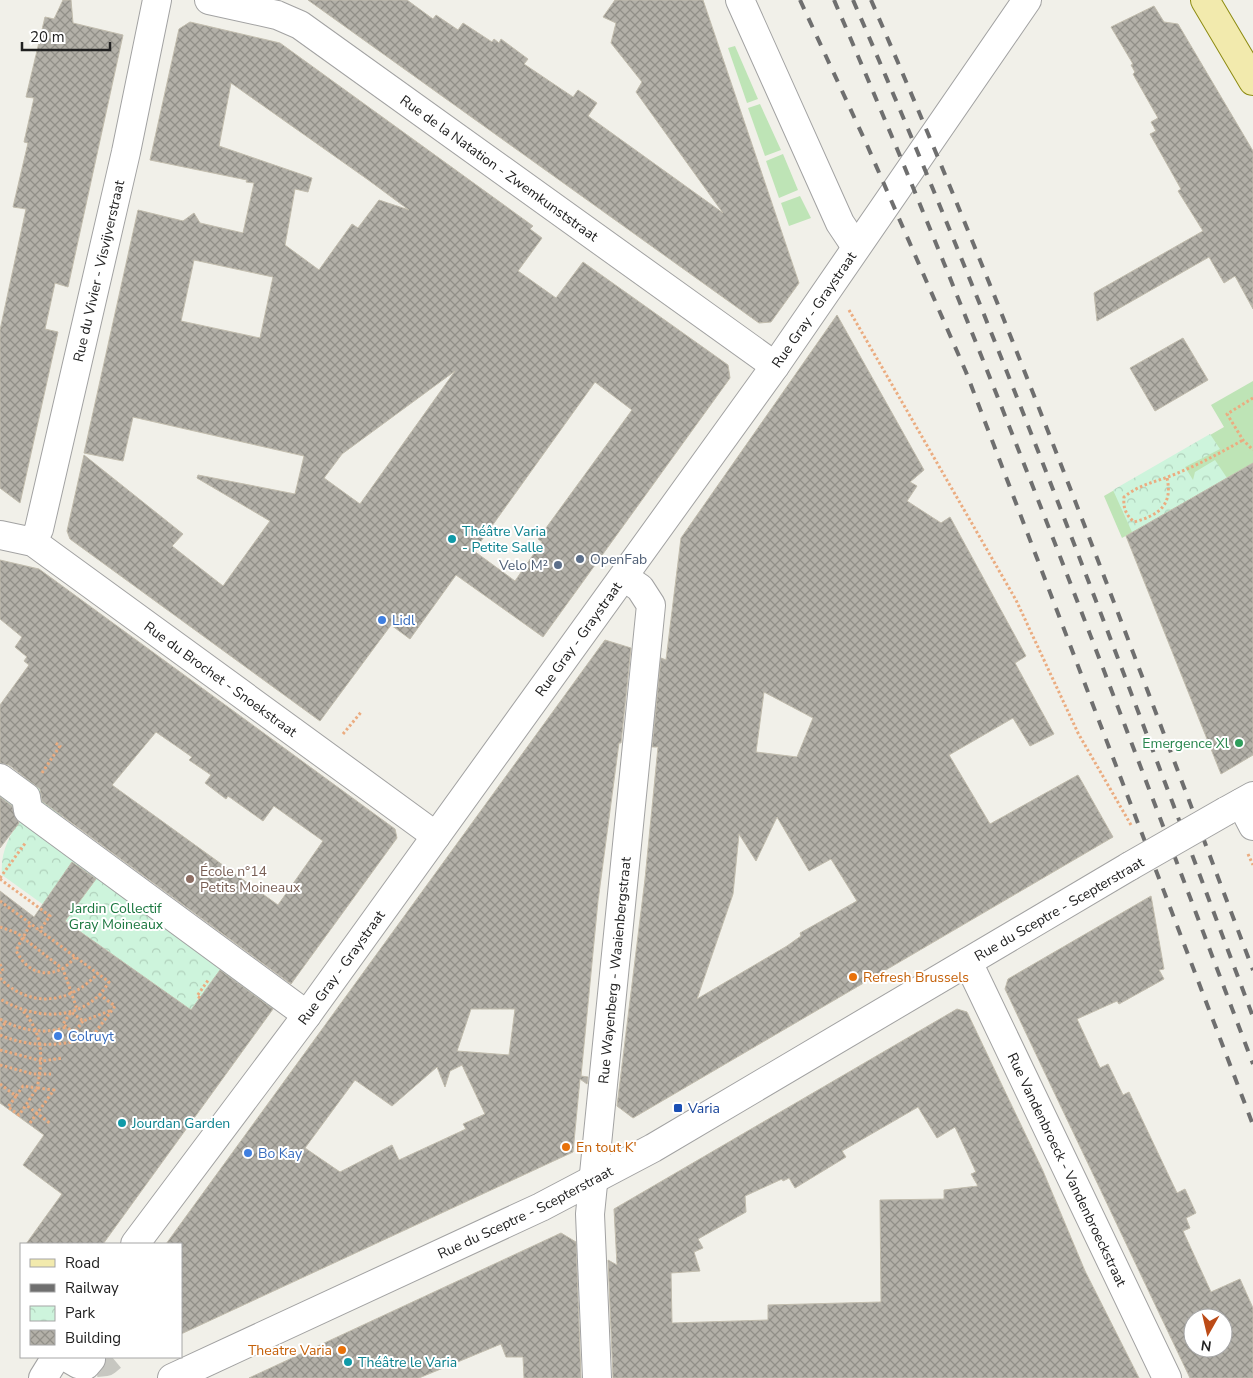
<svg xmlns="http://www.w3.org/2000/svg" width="1253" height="1378" font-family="'Nunito Sans',sans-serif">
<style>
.grass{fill:#bee4b6}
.park{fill:url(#park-crowns)}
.building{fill:url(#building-cross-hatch);stroke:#c1bcad;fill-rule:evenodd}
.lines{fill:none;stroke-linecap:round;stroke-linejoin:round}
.minor-tunnel{stroke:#c7c7c1;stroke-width:28;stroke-dasharray:28 14;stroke-linecap:butt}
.minor-casing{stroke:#a2a2a2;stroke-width:30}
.major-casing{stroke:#8d8b11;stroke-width:30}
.path{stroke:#ebac80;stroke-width:3;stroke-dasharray:2.5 2.5;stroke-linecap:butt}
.minor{stroke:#fff;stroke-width:28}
.major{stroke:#f2eaad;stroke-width:28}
.rail{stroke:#6f6f6f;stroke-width:4;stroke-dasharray:10 10;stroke-linecap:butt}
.minor-bridge-casing{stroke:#a2a2a2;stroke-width:30;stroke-linecap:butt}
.minor-bridge{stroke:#fff;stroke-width:28}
.culture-dot{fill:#0f9aa8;stroke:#fff;stroke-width:2}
.service-dot{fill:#5c6f8a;stroke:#fff;stroke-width:2}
.shop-dot{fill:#3f7fe0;stroke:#fff;stroke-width:2}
.leisure-dot{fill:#2e9e5b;stroke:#fff;stroke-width:2}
.education-dot{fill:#8d6e63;stroke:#fff;stroke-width:2}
.food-dot{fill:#e8710a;stroke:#fff;stroke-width:2}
.transit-dot{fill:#1a4fb4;stroke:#fff;stroke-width:2}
.labels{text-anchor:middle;stroke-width:4;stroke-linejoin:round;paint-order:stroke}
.street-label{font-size:14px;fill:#212121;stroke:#fff}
.culture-label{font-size:14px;fill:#0d838f;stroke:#fff;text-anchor:start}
.service-label{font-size:14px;fill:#4e5e75;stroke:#fff;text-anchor:start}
.shop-label{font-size:14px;fill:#366cbe;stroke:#fff;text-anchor:start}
.leisure-label{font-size:14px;fill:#27864d;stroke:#fff;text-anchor:end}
.education-label{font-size:14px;fill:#785e54;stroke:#fff;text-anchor:start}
.park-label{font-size:14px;fill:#19763e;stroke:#fff}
.food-label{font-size:14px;fill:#c56008;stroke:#fff;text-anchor:start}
.transit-label{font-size:14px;fill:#164399;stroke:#fff;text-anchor:start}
</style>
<defs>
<pattern id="park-crowns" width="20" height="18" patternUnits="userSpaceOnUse" patternTransform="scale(1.25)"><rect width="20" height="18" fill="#cdf4dc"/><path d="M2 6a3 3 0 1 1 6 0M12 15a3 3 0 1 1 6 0" fill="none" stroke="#b0d1bc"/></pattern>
<pattern id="building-cross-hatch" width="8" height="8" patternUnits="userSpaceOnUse" patternTransform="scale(1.25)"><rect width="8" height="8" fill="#b3b0a8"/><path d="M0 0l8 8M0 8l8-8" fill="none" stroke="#918f88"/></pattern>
</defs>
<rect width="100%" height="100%" fill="#f1f0e9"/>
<!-- grass -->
<g class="grass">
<polygon points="735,46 758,99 747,103 728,48"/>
<polygon points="760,104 781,150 765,156 748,108"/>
<polygon points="783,154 798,190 779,198 766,161"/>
<polygon points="800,196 811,218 789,226 781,203"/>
<polygon points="1253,381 1253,463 1122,538 1104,496 1224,427 1211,405"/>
</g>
<!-- park -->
<g class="park">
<polygon points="1210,434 1220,449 1185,467 1193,480 1195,472 1215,460 1227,478 1132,532 1113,490"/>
<path d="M64 728 62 815 60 819 288 988 244 1049 2 875C0 853 9 835 22 818L0 802V762L26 781Z"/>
</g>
<!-- building -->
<g class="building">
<polygon points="63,0 71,0 73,23 123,35 68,287 55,283 45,329 58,332 20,503 0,488 0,330 26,209 13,207 28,143 24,142 34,98 26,97 45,17 54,19"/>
<polygon points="308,0 407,0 433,19 436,15 458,30 463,23 492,42 494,39 499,43 501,39 528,59 524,64 573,97 578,90 597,103 588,116 723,213 636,92 642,82 611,43 616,23 603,17 615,0 703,0 799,283 771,322 759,323"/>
<polygon points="1154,6 1164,22 1178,24 1253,151 1253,309 1235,276 1224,283 1209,257 1097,321 1094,293 1203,231 1178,191 1181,189 1150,134 1156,131 1151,122 1158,118 1133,74 1135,72 1131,65 1133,64 1111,27"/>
<path d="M190 22 280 43 533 226 530 229 542 238 518 271 556 298 583 262 728 365 730 378 543 637 456 575 410 639 391 625 320 721 70 539 67 531 84 455 183 534 172 546 223 586 270 521 197 478 198 475 295 494 304 456 133 417 123 461 84 453 138 210 183 221 194 213 200 223 243 233 254 183 246 182 247 180 150 160 179 29ZM231 83 367 179 409 210 379 200 358 228 352 224 319 270 285 245 295 189 308 192 312 178 219 146ZM194 260 273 277 260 338 181 321ZM455 371 360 504 324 478 342 454ZM595 382 632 410 538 539 542 542 515 581 474 551Z"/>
<path d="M837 315 924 470 910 482 917 486 907 501 941 523 950 517 1026 656 1015 663 1054 734 1030 746 1013 718 949 755 990 824 1078 775 1113 837 633 1118 617 1106 645 879 658 747H652L661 658 666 660 681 538ZM764 692 813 718 797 757 756 752ZM777 817 809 871 831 859 857 901 800 933 801 936 787 946 697 999 733 894 739 834 756 861Z"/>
<polygon points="1183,338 1208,380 1155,411 1130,368"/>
<polygon points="1253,463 1253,755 1221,774 1126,536"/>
<path d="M0 560 39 569 395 829 397 838 291 984 42 801 40 789 35 785 9 765 0 763V705L29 665 24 661 27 657 15 647 22 637 0 619ZM156 732 192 757 189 760 211 775 205 783 226 799 228 796 263 821 274 806 323 841 278 905 112 785Z"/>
<path d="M605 640 631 648 621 743H619L598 901 581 1076 588 1077 587 1084 580 1079 573 1152 181 1334V1244H166ZM471 1009H515L509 1055 457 1051ZM462 1065 485 1114 463 1124 466 1129 399 1160 392 1145 340 1172 305 1148 355 1080 392 1106 437 1067 445 1087 450 1071Z"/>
<polygon points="0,797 12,806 19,823 0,848"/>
<polygon points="72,862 96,879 65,921 191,1010 220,970 273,1009 103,1244 26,1244 62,1194 23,1165 44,1135 0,1103 0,891 34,917"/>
<path d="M1151 896 1164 969 1159 970 1164 979 1119 1004 1117 1001 1077 1019 1100 1068 1108 1064 1123 1095 1129 1092 1177 1193 1185 1189 1196 1213 1186 1218 1190 1228 1183 1231 1211 1292 1240 1279 1253 1308V1378H1190L1005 989 1008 979ZM1193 1318H1223V1348H1193Z"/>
<path d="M957 1009 967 1012 1043 1171 1085 1271 1139 1378H613L608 1260 617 1265 614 1209ZM918 1107 937 1138 955 1127 976 1172 971 1174 978 1186 944 1190V1199L880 1200 881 1302 768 1305V1320L672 1323 671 1273 700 1271 694 1252 703 1248 698 1239 746 1212 745 1196 782 1179 783 1181 789 1178 795 1188 846 1157 842 1151Z"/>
<polygon points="561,1233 576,1242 581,1378 524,1378 523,1357 506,1357 501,1344 419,1378 249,1378"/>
</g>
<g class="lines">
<!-- minor-tunnel -->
<polyline class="minor-tunnel" points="96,1363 106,1362 112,1357"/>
<!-- minor casing -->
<g class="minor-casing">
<g id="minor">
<path id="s1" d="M209 0 277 15 300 25 775 366"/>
<polyline points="740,0 840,223 856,247"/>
<path id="s2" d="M0 535 33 542 436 836"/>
<path id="s3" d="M33 542 39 529 126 152 157 0"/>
<polyline points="0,778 26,797 28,810 307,1015"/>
<polyline points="1241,803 1253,826"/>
<polyline points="1226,811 1253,796"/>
<path id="s4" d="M968 962 1167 1378"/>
<path id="s5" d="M135 1244 307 1015 775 366 1027 0"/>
<polyline points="66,1357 78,1364 86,1365 91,1359"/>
<polyline points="43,1378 56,1357"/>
<path id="s6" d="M172 1378 541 1207 653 1148 1130 866"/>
<path id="s7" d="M597 1378 590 1214 651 605 640 588 624 577"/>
</g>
</g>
<!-- major casing -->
<g class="major-casing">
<polyline id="major" points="1205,0 1253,81"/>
</g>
<!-- path -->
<g class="path">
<polyline points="849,310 1016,600 1078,733 1131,825"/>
<polyline points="1253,398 1227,414 1243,440 1253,450"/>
<path d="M1167 478C1173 505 1159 515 1134 522 1126 515 1123 508 1124 497 1140 484 1156 482 1173 475 1198 465 1220 453 1243 440"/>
<polyline points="343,734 362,711"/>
<polyline points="42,773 60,746 54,742"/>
<polyline points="1248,854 1253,865"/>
<polyline points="0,878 26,842"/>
<polyline points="0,879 50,916 39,931"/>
<path d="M0 901 109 982C85 1022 37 1021 0 999"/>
<path d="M30 925 16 950C28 978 58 980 75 957"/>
<polyline points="0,927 17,933 63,969 77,1009"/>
<polyline points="0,964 3,971 0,973"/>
<path d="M0 978C29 1009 71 1004 98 973"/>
<polyline points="200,998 197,996 209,979"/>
<path d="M0 1019C19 1030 45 1035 66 1027"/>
<polyline points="83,1021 74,1033 63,1024 71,1012 83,1021 112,1010"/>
<polyline points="0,1029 6,1022"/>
<path d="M0 1035C31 1048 59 1046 91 1038L115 1006 99 994"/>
<polyline points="0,1050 42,1061 63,1058"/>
<polyline points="0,1065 33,1074 51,1074"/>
<path d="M0 1084 16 1096 23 1086 37 1088C43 1059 44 1035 23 1011"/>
<polyline points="16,1096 8,1107 19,1115 26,1105"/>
<polyline points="30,1123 54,1090 37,1088 26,1105 51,1124"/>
</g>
<!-- minor -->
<use href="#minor" class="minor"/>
<!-- major -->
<use href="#major" class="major"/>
<!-- rail -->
<g class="rail">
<polyline points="800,0 867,145 966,372 1253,1125"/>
<path d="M834 0C985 350 1118 707 1253 1064"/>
<path d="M853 0C998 334 1125 676 1253 1017"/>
<path d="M871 0C1010 319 1130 645 1253 970"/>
</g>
<!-- minor-bridge casing -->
<g class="minor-bridge-casing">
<polyline id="minor-bridge" points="1130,866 1226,811"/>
</g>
<!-- minor-bridge -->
<use href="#minor-bridge" class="minor-bridge"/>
</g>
<!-- markers -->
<g class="culture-dot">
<circle cx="452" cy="539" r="5"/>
<circle cx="122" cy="1123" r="5"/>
<circle cx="348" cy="1362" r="5"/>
</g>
<g class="service-dot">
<circle cx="580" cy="559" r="5"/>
<circle cx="558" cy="565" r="5"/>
</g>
<g class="shop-dot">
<circle cx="382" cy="620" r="5"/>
<circle cx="58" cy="1036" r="5"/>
<circle cx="248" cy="1153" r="5"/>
</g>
<circle class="leisure-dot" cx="1239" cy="743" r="5"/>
<circle class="education-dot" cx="190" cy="879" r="5"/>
<g class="food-dot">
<circle cx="853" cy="977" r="5"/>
<circle cx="566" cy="1147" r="5"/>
<circle cx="342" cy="1350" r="5"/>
</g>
<rect class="transit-dot" x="673" y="1103" width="10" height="10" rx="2.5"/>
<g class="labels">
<!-- street labels -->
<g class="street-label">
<text dy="5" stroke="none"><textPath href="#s1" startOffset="340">Rue de la Natation - Zwemkunststraat</textPath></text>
<text dy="5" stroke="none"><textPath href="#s3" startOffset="279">Rue du Vivier - Visvijverstraat</textPath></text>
<text dy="5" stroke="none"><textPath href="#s5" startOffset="1155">Rue Gray - Graystraat</textPath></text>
<text dy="5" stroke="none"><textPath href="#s5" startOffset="750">Rue Gray - Graystraat</textPath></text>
<text dy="5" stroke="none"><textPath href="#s2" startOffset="266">Rue du Brochet - Snoekstraat</textPath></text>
<text transform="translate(1059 909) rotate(-30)" y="5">Rue du Sceptre - Scepterstraat</text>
<text dy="5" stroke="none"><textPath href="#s5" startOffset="345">Rue Gray - Graystraat</textPath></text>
<text dy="5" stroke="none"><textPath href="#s7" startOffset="409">Rue Wayenberg - Waaienbergstraat</textPath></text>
<text dy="5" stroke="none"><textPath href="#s4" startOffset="230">Rue Vandenbroeck - Vandenbroeckstraat</textPath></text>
<text dy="5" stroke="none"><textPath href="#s6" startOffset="390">Rue du Sceptre - Scepterstraat</textPath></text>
</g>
<!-- culture labels -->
<g class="culture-label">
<text x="462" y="536">Théâtre Varia<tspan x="462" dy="16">- Petite Salle</tspan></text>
<text x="132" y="1128">Jourdan Garden</text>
<text x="358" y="1367">Théâtre le Varia</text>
</g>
<!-- service labels -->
<g class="service-label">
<text x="590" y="564">OpenFab</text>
<text x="548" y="570" text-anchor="end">Velo M²</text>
</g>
<!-- shop labels -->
<g class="shop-label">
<text x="392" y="625">Lidl</text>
<text x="68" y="1041">Colruyt</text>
<text x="258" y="1158">Bo Kay</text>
</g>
<!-- leisure labels -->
<g class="leisure-label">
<text x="1229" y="748">Emergence Xl</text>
</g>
<!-- education labels -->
<g class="education-label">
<text x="200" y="876">École n°14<tspan x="200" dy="16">Petits Moineaux</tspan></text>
</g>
<!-- park labels -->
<g class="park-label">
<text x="116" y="913">Jardin Collectif<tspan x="116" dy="16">Gray Moineaux</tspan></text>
</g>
<!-- food labels -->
<g class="food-label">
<text x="863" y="982">Refresh Brussels</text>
<text x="576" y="1152">En tout K'</text>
<text x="332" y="1355" text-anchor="end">Theatre Varia</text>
</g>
<!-- transit labels -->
<g class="transit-label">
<text x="688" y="1113">Varia</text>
</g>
</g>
<!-- legend -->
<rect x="20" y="1243" width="162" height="115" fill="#ffffff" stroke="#a6a6a6"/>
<rect x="30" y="1259" width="25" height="8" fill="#f2eaad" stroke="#a6a6a6"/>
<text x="65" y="1268" font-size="15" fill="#212121">Road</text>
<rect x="30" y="1284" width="25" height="8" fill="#6f6f6f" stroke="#a6a6a6"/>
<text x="65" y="1293" font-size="15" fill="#212121">Railway</text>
<rect x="30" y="1306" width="25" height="15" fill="url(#park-crowns)" stroke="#a6a6a6"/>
<text x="65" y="1318" font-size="15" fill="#212121">Park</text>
<rect x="30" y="1330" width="25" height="15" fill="url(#building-cross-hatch)" stroke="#a6a6a6"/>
<text x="65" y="1343" font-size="15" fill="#212121">Building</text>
<!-- north arrow -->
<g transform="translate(1208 1333) rotate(188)"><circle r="24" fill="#ffffff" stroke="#a6a6a6"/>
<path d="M0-4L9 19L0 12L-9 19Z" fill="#bc4b17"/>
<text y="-8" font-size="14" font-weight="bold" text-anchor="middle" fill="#212121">N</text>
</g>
<!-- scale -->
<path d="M22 42v8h88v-8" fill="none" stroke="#212121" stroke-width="2.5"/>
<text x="30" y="42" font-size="15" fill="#212121" stroke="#ffffff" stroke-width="4" paint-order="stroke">20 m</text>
</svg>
